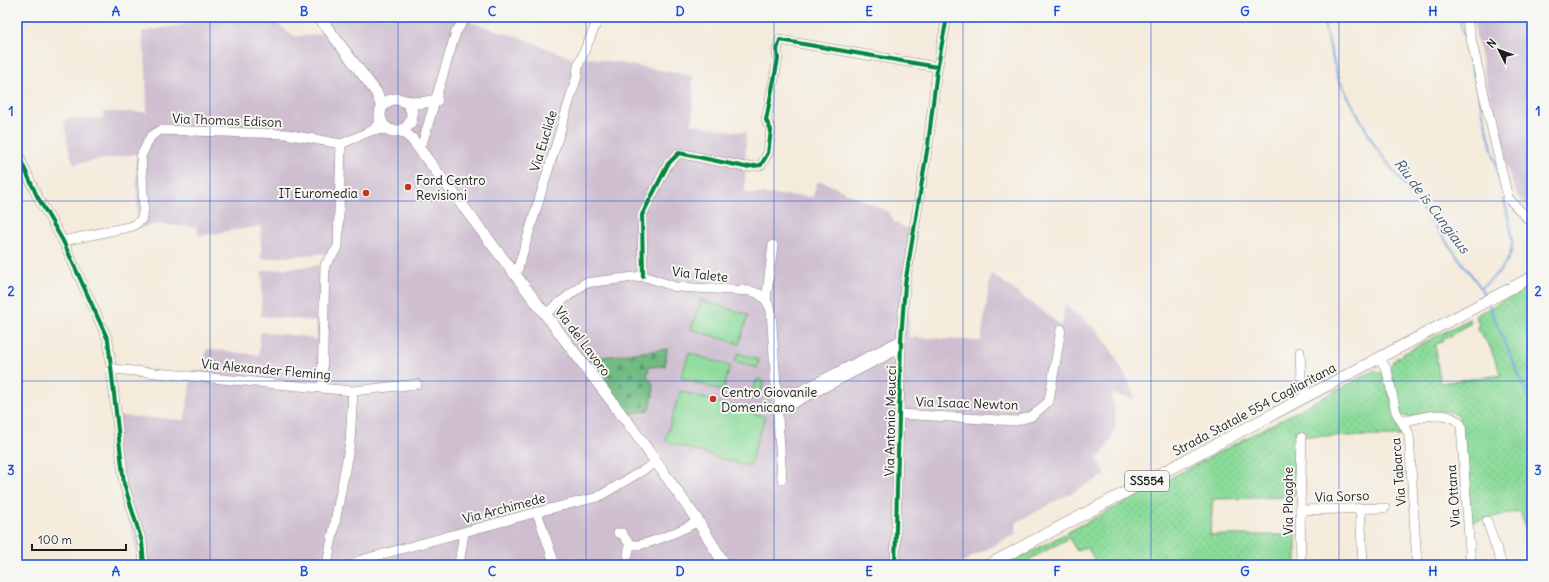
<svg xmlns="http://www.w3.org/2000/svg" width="1549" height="582" font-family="Delius,sans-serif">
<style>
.industrial{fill:#cebed0}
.grass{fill:url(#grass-dots);stroke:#547c5b}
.forest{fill:url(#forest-firs);stroke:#466c4f}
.pitch{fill:#8bdb9a;stroke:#547c5b}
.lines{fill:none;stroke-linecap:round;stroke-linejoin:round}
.stream{stroke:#6fa3db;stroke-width:2}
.minor-casing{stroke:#88847c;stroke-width:10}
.major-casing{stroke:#88847c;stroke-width:12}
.minor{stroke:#fff;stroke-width:9}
.major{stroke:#fff;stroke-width:11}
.cycleway-casing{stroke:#f6f6f2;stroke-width:6}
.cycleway{stroke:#00873e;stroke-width:4}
.grid{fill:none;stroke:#1d4ed8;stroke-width:1;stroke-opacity:0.55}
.poi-dot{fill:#c8321e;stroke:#f6f6f2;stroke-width:1.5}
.labels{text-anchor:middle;stroke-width:4;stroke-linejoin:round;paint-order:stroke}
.shield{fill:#f6f6f2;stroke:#5d5d5c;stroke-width:1}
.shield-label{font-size:12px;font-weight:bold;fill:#1c1c1c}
.street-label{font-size:13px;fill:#1c1c1c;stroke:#f6f6f2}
.poi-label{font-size:13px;fill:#1c1c1c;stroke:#f6f6f2;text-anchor:start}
.water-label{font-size:14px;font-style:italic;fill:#415972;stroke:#f6f6f2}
.neatline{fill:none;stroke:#1d4ed8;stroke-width:1.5}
.grid-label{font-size:13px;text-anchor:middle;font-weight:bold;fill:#1d4ed8}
</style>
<defs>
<pattern id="grass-dots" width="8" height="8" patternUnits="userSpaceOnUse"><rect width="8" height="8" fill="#8bdb9a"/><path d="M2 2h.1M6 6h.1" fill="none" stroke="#77bb84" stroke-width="1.8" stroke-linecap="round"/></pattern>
<pattern id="forest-firs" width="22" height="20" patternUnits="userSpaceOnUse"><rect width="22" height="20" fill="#70bb82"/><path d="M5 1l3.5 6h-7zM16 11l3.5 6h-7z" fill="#5b976a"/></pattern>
</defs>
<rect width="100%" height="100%" fill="#f6f6f2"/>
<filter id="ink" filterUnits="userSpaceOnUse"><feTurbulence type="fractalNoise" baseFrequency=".025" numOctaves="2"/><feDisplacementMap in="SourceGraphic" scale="8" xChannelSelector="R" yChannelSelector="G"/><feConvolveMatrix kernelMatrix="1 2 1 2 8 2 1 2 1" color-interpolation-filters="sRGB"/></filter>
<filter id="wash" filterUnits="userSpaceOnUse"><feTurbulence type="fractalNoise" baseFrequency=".012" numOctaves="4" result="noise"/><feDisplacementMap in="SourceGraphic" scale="16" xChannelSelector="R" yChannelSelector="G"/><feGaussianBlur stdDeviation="0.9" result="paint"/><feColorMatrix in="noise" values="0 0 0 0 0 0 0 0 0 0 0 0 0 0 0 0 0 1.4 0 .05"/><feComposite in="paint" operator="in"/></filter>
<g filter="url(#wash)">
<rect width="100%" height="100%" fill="#f4ebdb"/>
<!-- industrial -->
<g class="industrial">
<polygon points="226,17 269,17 294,37 324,33 313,17 470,17 469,22 525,39 573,59 586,57 693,76 693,111 691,124 746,133 745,193 813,197 817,182 824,182 890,213 894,222 917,233 909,300 909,337 981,341 991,273 1062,326 1065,305 1094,328 1107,343 1128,380 1135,399 1111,394 1115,411 1116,428 1104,452 1097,459 1104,470 1105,475 1017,522 1015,534 957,565 141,565 116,473 112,417 120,416 185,420 192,370 205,371 206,349 259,355 260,332 302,336 316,340 317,321 261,316 262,271 320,265 327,253 261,259 261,226 198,236 197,227 157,224 138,229 136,154 74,164 68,148 64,119 103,118 103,112 147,112 146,67 142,32"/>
<polygon points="1472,17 1532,17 1532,212 1517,196 1502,152"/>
</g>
<!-- grass -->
<g class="grass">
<polygon points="1532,285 1532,291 1526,293 1532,319 1532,541 1530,542 1520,511 1471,522 1459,417 1452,412 1444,411 1410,418 1401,415 1390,368 1393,361 1403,354 1469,319 1471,323 1435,345 1440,383 1501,375 1490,347 1478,330 1479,323 1475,316"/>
<polygon points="1375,370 1384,375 1401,436 1297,436 1294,497 1213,499 1210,535 1296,535 1296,565 1098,565 1087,547 1077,551 1069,538 1019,565 1006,565"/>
</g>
<!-- forest -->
<path class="forest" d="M667 349 665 366 649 367 647 376C658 386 653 397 649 410L628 414 587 359Z"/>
<!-- pitch -->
<g class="pitch">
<polygon points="701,300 748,315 739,344 691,329"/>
<polygon points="689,353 730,366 723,391 681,378"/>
<polygon points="738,353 759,360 757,368 735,361"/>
<polygon points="757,379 764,381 758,400 750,398"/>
<polygon points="680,391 765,417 749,467 665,441"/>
</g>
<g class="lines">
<!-- stream -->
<g class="stream">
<polyline points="1319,17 1324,24 1338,78 1375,146 1481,288 1485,297"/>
<polyline points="1459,17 1499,177"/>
<path d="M1481 288C1521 254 1515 247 1504 199"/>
<polyline points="1489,305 1532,406"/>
</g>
</g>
</g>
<g filter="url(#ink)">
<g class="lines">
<!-- minor casing -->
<g class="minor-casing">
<g id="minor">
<polyline points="1466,17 1508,198 1532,223"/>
<polyline points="373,130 381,120"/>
<polyline points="423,141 456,32 466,17"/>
<polyline points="17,152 37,196 63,241 108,340 124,484 142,542 144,565"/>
<polyline points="63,241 133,226 141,220 144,209 141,156 151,136 161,130 286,134 341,144 373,130 389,129"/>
<polyline points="773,245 766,300 771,310 782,479"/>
<polyline points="516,275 577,76 578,66 599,17"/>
<polyline points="643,276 642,215 668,164 679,153 745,167 761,165 768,153 771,130 766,120 778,59 777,50 780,40 937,67"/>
<polyline points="1531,293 1532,300"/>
<polyline points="545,314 585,283 643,276 676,287 751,291 759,294 766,300"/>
<polyline points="1300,352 1301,378 1306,397"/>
<polyline points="1380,358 1387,371 1396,412 1409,434 1417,565"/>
<polyline points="112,369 353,391 417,384"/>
<polyline points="322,387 325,265 338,247 341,144"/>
<polyline points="778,402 901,340"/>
<polyline points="778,411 901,348"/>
<polyline points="900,414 1016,421 1032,416 1049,401 1061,329"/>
<path d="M1402 422C1421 418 1447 407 1461 425L1471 565"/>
<polyline points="1360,508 1363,565"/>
<polyline points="1300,510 1385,508"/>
<polyline points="537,512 555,565"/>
<polyline points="1487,521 1502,565"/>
<path d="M618 533H622C625 539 629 545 636 545 648 545 687 528 698 521"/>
<polyline points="628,555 630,543"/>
<polyline points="327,565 350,443 353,391"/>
<polyline points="352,565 361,560 537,512 598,497 657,462"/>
<polyline points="459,565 464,532"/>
<polyline points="895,565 901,340 905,284 928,145 937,70 947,17"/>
<polyline points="1301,565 1300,510 1302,437"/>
</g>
</g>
<!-- major casing -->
<g class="major-casing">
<g id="major">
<polyline points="319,17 376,92 382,107"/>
<circle cx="396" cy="115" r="16"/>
<polyline points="404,101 420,103 437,100"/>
<polyline points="401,130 412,139 421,151 629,424 698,521 725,565"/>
<polyline points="988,565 1532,277"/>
</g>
</g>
<!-- minor -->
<use href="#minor" class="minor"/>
<!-- major -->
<use href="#major" class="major"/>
<!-- cycleway casing -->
<g class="cycleway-casing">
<g id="cycleway">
<polyline points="17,152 37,196 63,241 108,340 124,484 142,542 144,565"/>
<polyline points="643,276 642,215 668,164 679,153 745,167 761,165 768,153 771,130 766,120 778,59 777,50 780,40 937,67"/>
<polyline points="895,565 901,340 905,284 928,145 937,70 947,17"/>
</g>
</g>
<!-- cycleway -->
<use href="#cycleway" class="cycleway"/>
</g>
</g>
<!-- grid -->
<path class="grid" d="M210 17V565M398 17V565M586 17V565M774 17V565M963 17V565M1151 17V565M1339 17V565M17 201H1532M17 381H1532"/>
<!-- markers -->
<g class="poi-dot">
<circle cx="408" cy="187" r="4"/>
<circle cx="366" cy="193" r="4"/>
<circle cx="713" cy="399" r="4"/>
</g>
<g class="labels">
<!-- shield labels -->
<rect class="shield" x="1125" y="471" width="44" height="20" rx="3"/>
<g class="shield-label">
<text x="1147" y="485">SS554</text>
</g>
<!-- street labels -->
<g class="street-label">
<text transform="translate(227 120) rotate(2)" y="5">Via Thomas Edison</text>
<text transform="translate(543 141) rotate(-73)" y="5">Via Euclide</text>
<text transform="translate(700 274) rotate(6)" y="5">Via Talete</text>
<text transform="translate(583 341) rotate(53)" y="5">Via del Lavoro</text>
<text transform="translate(266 369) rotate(5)" y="5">Via Alexander Fleming</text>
<text transform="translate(967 403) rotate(2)" y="5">Via Isaac Newton</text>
<text transform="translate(1254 409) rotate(-28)" y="5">Strada Statale 554 Cagliaritana</text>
<text transform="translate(890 421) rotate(-89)" y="5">Via Antonio Meucci</text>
<text transform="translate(1398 472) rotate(-95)" y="5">Via Tabarca</text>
<text transform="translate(1342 496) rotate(-2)" y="5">Via Sorso</text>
<text transform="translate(1453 496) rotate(-94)" y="5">Via Ottana</text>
<text transform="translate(1288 501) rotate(-90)" y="5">Via Ploaghe</text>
<text transform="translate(504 508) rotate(-15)" y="5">Via Archimede</text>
</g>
<!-- poi labels -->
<g class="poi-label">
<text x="416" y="185">Ford Centro<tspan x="416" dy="15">Revisioni</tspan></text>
<text x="358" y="198" text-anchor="end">IT Euromedia</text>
<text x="721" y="397">Centro Giovanile<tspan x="721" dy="15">Domenicano</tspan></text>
</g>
<!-- water labels -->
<g class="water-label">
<text transform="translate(1432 206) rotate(53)" y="5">Riu de is Cungiaus</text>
</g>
</g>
<!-- margin -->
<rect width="1549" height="582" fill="none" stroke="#f6f6f2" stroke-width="44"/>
<!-- north arrow -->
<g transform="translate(1499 50) rotate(312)" stroke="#f6f6f2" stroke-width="3" paint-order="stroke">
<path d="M0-3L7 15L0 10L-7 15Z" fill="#1c1c1c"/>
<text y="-6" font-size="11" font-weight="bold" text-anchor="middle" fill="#1c1c1c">N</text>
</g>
<!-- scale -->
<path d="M32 544v6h94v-6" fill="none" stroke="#1c1c1c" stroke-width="2"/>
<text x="38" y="544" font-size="12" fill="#1c1c1c" stroke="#f6f6f2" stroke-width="3" paint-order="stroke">100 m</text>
<rect x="22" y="22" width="1505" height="538" class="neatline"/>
<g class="grid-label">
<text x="116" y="16">A</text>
<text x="304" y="16">B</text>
<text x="492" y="16">C</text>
<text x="680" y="16">D</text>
<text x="869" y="16">E</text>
<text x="1057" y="16">F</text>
<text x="1245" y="16">G</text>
<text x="1433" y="16">H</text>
<text x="11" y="116">1</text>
<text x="1538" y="116">1</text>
<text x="11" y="296">2</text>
<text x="1538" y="296">2</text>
<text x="11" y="475">3</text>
<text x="1538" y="475">3</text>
<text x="116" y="576">A</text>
<text x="304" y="576">B</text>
<text x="492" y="576">C</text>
<text x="680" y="576">D</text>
<text x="869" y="576">E</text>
<text x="1057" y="576">F</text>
<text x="1245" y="576">G</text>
<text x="1433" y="576">H</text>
</g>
</svg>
